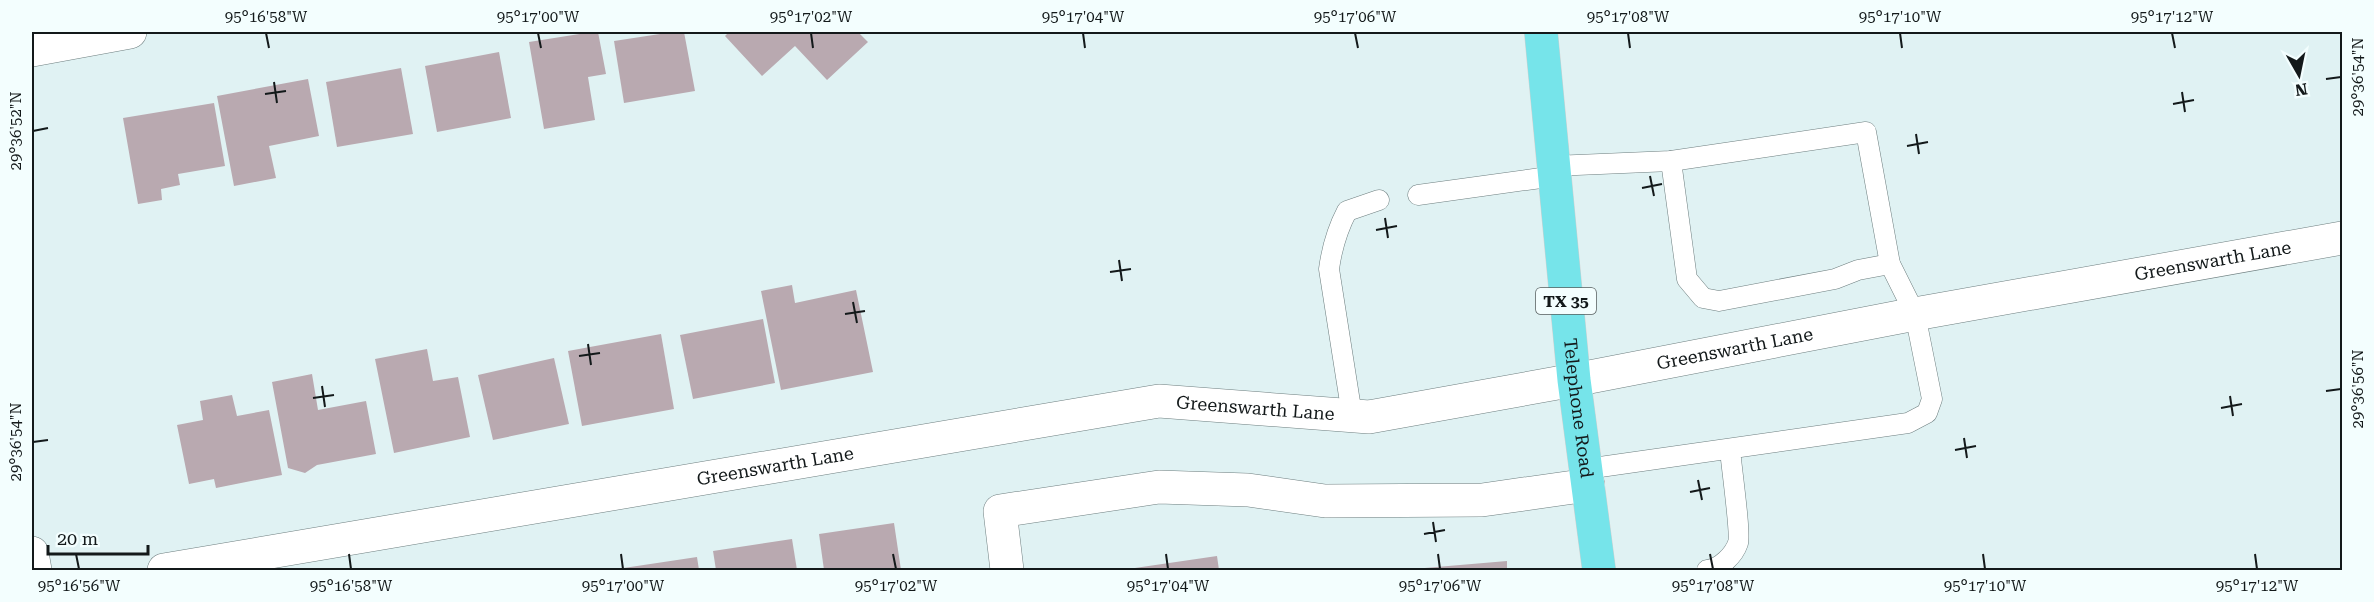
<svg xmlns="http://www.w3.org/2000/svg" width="2374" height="602" viewBox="0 0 2374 602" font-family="'Roboto Serif',serif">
<rect width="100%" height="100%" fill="#e0f2f3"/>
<g fill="#b9a9b0">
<polygon points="592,32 598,32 606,74 588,77 595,120 544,129 529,42"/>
<polygon points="673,32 684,32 695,91 624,103 614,41"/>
<polygon points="729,32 858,32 868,42 827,80 795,46 762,76 725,36"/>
<polygon points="499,52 511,118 437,132 425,66"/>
<polygon points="401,68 413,134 337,147 326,82"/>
<polygon points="308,79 319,136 269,146 276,178 234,186 217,96"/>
<polygon points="214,103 225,166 178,174 180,185 161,189 162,200 138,204 123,118"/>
<polygon points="792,285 795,303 856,290 873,372 781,390 761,291"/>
<polygon points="763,319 775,383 693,399 680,335"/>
<polygon points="661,334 674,409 582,426 568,351"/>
<polygon points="427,349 433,381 458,377 470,437 394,453 375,359"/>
<polygon points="554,358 569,424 493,440 478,375"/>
<polygon points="312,374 318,410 366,401 376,454 317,465 305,473 288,468 272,382"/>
<polygon points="232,395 237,416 269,410 282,475 216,488 214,479 189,484 177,425 203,420 200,401"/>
<polygon points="894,523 901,570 824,570 819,534"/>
<polygon points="792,539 797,570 716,570 713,551"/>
<polygon points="1217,556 1219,570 1128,570 1128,569"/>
<polygon points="697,557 699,570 618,570 617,569"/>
<polygon points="1507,561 1507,570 1413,570 1413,569"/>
</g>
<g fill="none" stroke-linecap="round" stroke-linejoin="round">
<g stroke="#6d7e7f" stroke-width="21">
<g id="lane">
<polyline points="1671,161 1687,279 1703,298 1719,301 1835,279 1858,270 1890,264"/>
<polyline points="1553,166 1671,161 1866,132 1890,264 1915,314 1932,399 1927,413 1908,423 1586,469"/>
<polyline points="1418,195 1555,176"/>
<path d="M1352 415 1329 269C1332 247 1337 230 1347 211L1379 200"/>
<path d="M1707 570C1720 569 1734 555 1738 543 1741 533 1731 464 1730 449"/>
</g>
</g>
<g stroke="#6d7e7f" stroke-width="34">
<g id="street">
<polyline points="32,50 130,32"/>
<polyline points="32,553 35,570"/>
<path id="s1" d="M164 570 1159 401 1369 417 1574 380 1915 314 2342 238"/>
<polyline points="1007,570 1000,511 1159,487 1248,490 1325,501 1482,500 1588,485"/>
</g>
</g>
<g stroke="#d0d1d1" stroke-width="34">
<g id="primary">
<path id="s2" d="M1541 32 1574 380 1599 570"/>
</g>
</g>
<use href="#lane" stroke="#fff" stroke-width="20"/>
<use href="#street" stroke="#fff" stroke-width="33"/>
<use href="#primary" stroke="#76e4ea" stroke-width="33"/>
</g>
<path fill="none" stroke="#13191a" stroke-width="2" d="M266 33 269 48M538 33 541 48M811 33 813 48M1083 33 1085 48M1355 33 1358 48M1628 33 1630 48M1900 33 1902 48M2172 33 2175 48M2326 79 2341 77M274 82 277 103M2182 92 2185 112M265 94 286 91M2173 104 2194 100M33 131 48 128M1916 134 1919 154M1907 146 1928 142M1650 176 1654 196M1642 188 1662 184M1385 218 1388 238M1376 230 1397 226M1119 260 1122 281M1110 272 1131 269M853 302 857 323M845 314 865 311M588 344 591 365M579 356 600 353M322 386 325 407M2326 391 2341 389M2230 396 2233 416M313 398 334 395M2221 408 2242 404M1964 438 1967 458M33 442 48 440M1955 450 1976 446M1698 480 1702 500M1690 492 1710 488M1433 522 1436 542M1424 534 1445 530M76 554 79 569M349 554 351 569M621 554 623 569M893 554 896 569M1166 554 1168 569M1438 554 1440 569M1710 554 1713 569M1983 554 1985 569M2255 554 2257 569"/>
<g text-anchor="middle" stroke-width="4.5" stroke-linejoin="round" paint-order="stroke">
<rect fill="#f3fefe" stroke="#565e5e" stroke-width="1.5" x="1536" y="288" width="60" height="26" rx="4.5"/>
<g font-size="16" font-weight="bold" fill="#13191a">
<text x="1566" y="307">TX 35</text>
</g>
<g font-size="18" fill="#13191a" stroke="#f3fefe">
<text dy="6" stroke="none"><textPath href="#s1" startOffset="2078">Greenswarth Lane</textPath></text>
<text dy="6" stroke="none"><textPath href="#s1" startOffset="1592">Greenswarth Lane</textPath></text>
<text dy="6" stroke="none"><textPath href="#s1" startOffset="1106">Greenswarth Lane</textPath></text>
<text dy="6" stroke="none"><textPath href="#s2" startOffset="378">Telephone Road</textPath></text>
<text dy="6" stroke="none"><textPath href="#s1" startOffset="620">Greenswarth Lane</textPath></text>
</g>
</g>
<rect width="2374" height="602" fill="none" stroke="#f3fefe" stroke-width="66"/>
<g transform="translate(2299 75) rotate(171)" stroke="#f3fefe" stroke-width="4.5" paint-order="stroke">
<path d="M0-4.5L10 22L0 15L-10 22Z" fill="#13191a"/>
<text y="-9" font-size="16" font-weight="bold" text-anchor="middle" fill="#13191a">N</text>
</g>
<path d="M48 545v9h100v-9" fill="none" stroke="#13191a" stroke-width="3"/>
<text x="57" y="545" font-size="18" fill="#13191a" stroke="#f3fefe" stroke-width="4.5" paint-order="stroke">20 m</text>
<rect x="33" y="33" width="2308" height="536" fill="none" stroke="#13191a" stroke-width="2"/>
<g font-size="15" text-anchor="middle" fill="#13191a">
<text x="266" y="22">95°16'58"W</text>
<text x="538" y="22">95°17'00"W</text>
<text x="811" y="22">95°17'02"W</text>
<text x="1083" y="22">95°17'04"W</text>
<text x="1355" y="22">95°17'06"W</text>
<text x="1628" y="22">95°17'08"W</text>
<text x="1900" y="22">95°17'10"W</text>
<text x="2172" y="22">95°17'12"W</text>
<text transform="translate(2358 77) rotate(-90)" y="5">29°36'54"N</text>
<text transform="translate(16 131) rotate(-90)" y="5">29°36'52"N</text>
<text transform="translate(2358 389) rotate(-90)" y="5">29°36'56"N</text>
<text transform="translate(16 442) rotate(-90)" y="5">29°36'54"N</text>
<text x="79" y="591">95°16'56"W</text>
<text x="351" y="591">95°16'58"W</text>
<text x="623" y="591">95°17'00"W</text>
<text x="896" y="591">95°17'02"W</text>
<text x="1168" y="591">95°17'04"W</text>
<text x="1440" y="591">95°17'06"W</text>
<text x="1713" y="591">95°17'08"W</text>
<text x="1985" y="591">95°17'10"W</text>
<text x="2257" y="591">95°17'12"W</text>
</g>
</svg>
